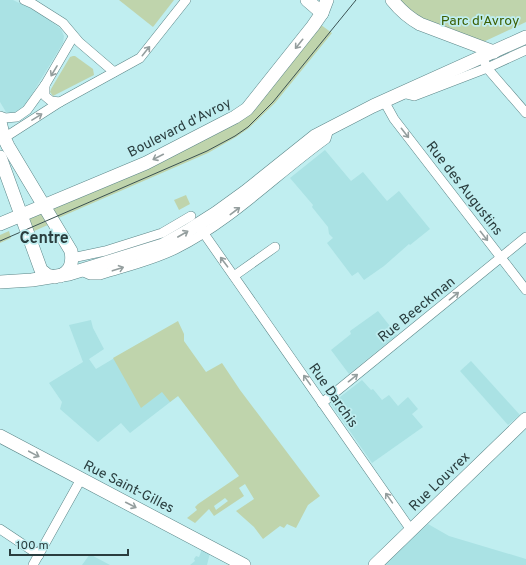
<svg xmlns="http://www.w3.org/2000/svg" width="526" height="565" viewBox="0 0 526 565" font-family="Overpass,sans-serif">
<rect width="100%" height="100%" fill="#c0eef0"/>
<g fill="#aae2e4">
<polygon points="0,0 13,0 40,13 61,29 64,36 63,43 23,109 14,114 6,112 0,102"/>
<polygon points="325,150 351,181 363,172 387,201 399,191 430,229 410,245 409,244 384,266 364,280 358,272 352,276 327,243 333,238 329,234 328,227 312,207 313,205 290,178"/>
<polygon points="378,311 397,335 349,374 331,350 351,334 350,331"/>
<polygon points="91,320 93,328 104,349 89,359 96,369 143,341 178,396 130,433 121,423 98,442 60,409 62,402 49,383 83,362 69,325"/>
<polygon points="471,361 520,415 508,425 460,371"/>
<polygon points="362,380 371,390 373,389 382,400 389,395 398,406 408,397 418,409 412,414 423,427 372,463 331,404"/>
<polygon points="428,524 449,536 526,559 526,565 384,565"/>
<polygon points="202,549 210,553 207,565 190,565 195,561 194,559 196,556 199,557"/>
<polygon points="90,554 95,557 110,565 82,565"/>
</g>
<g fill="#bfd4ac" fill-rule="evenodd">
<polygon points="119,0 174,0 153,27"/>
<polygon points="397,0 526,0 526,22 481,43 421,22"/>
<polygon points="317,22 332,33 275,103 249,128 236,137 208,153 56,219 52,213 53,202 224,125"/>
<polygon points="73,56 75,56 93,69 94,75 53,96 50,92 51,89 70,57"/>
<polygon points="186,195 190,204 179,210 174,200"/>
<path d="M39 213 42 214 50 224 32 232C29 220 27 219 39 213Z"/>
<polygon points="9,231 11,238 0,243 0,235"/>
<path d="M178 321 184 334V341L206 372 222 363 240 390 320 496 308 505 296 528 287 524 284 528 280 526 263 539 254 527 236 511 254 499 245 484 239 488 244 496 214 516 209 509 195 523 187 518 197 510 195 507 198 504 239 476 178 396 170 402 162 392 141 408 113 358ZM225 498 228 501 216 510 214 506Z"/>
</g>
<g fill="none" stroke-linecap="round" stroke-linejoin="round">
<g stroke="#5b8688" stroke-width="10">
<g id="street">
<polyline points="24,0 33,4 63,23 79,42 114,72"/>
<polyline points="485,63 487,68 526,113"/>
<polyline points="45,85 45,96 51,101 60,102"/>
<polyline points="402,93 414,96 487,68 526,50"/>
<polyline points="384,101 394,119 526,290"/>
<polyline points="0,116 5,118 17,117 27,110 45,85 73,37"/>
<polyline points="1,134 4,138 60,102 140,58 186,0"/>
<polyline points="198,225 411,530"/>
<polyline points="72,258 105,251 162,233 191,216"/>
<path d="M81 271 90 275H100C125 267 152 261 176 249 232 221 276 175 326 139L329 129"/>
<polyline points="234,276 275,247"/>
<polyline points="322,403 526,237"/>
<polyline points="0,529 39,555"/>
<polyline points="33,565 81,479"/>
</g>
</g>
<g stroke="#5b8688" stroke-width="14">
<g id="secondary">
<polyline points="307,0 322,13"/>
<path d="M392 0C400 10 409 18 420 24L494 52"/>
<path d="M0 122 4 138 8 146 71 251C73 262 71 271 60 276"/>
<polyline points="0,157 41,270 47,275 55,277"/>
<polyline points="0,224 146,163 235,117 247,109 313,26 322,13 327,0"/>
<polyline points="0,282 32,280 69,274 163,245 186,232 216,213 245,192 315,136 373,106 526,37"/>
<polyline points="0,436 244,565"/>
<polyline points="375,565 526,419"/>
</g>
</g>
<use href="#street" stroke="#fff" stroke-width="9"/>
<use href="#secondary" stroke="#fff" stroke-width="13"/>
<polyline stroke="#3b5253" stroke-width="1" points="0,241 207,151 235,136 248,127 273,102 356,0"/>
</g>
<defs><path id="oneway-shaft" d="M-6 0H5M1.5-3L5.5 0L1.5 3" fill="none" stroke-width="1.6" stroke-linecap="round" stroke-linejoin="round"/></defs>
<g stroke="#949e9e">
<use href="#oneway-shaft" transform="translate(299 44) rotate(129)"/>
<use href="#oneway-shaft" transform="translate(146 51) rotate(-51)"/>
<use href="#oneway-shaft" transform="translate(54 71) rotate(121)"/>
<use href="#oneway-shaft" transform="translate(37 117) rotate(-32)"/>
<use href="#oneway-shaft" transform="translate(405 133) rotate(52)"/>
<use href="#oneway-shaft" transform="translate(158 157) rotate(153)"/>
<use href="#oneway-shaft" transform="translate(235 211) rotate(-37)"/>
<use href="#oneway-shaft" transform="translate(183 234) rotate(-30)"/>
<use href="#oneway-shaft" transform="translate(484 236) rotate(52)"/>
<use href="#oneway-shaft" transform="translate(224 262) rotate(-127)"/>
<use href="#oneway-shaft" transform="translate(118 269) rotate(-18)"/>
<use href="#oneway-shaft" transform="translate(454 296) rotate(-39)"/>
<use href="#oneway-shaft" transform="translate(353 378) rotate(-39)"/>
<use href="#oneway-shaft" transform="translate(307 380) rotate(-125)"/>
<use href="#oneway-shaft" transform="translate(34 454) rotate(28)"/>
<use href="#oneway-shaft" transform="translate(389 498) rotate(-125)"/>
<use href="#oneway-shaft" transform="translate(131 505) rotate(27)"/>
</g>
<g text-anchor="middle" stroke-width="3.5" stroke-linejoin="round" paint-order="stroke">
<g font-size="14" fill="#3b5e02" stroke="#c0eef0">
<text x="480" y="25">Parc d'Avroy</text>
</g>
<g font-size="14" fill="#2a3d3e" stroke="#c0eef0">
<text transform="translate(179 127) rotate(-27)" y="5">Boulevard d'Avroy</text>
<text transform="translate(465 188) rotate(52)" y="5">Rue des Augustins</text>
<text transform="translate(416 309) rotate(-39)" y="5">Rue Beeckman</text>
<text transform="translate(334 395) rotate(55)" y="5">Rue Darchis</text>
<text transform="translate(439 481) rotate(-44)" y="5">Rue Louvrex</text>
<text transform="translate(129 486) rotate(27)" y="5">Rue Saint-Gilles</text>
</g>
<g font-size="16" font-weight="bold" fill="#2a3d3e" stroke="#c0eef0">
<text x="44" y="243">Centre</text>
</g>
</g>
<path d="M10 549v6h118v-6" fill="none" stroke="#2a3d3e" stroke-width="2"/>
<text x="16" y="549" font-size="12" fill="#2a3d3e" stroke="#c0eef0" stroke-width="3" paint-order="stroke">100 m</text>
</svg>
